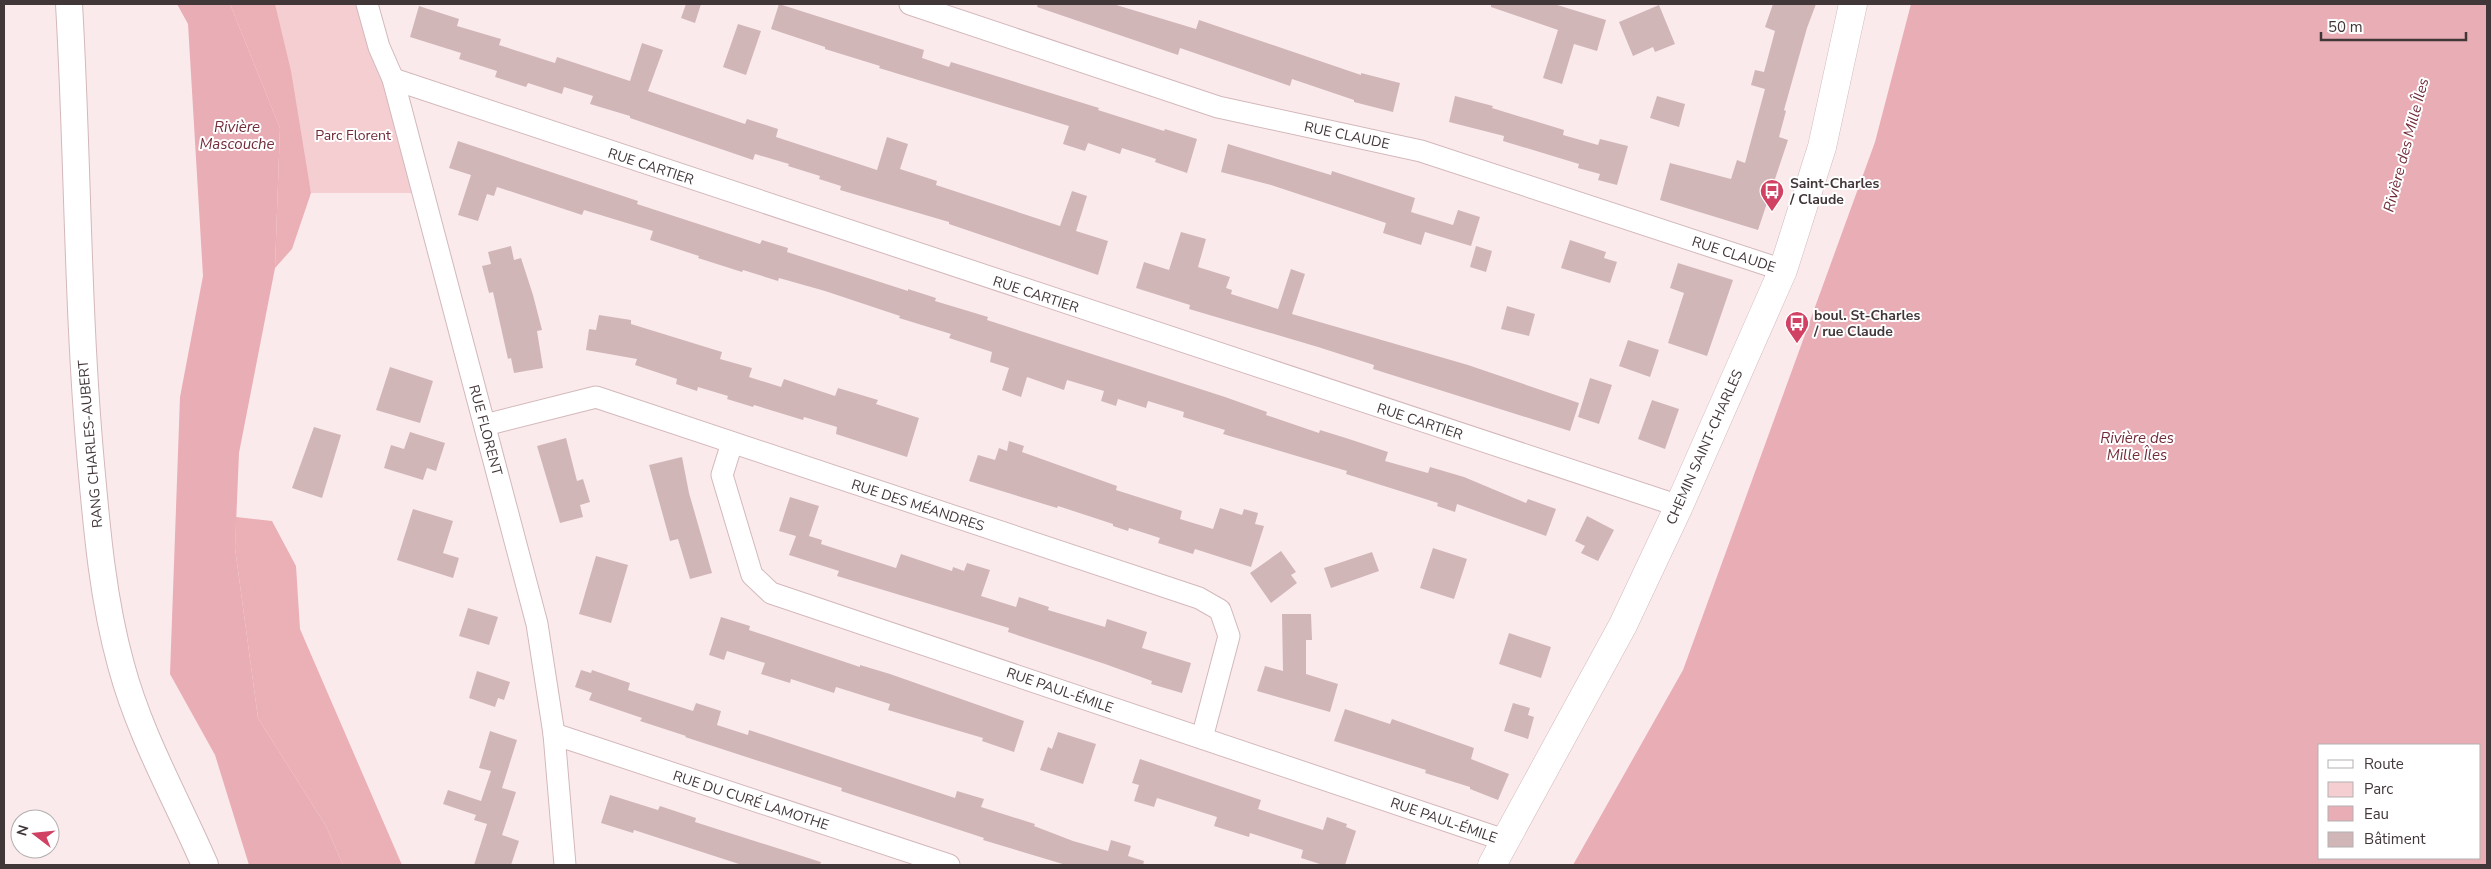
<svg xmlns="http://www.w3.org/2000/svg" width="2491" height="869" viewBox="0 0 2491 869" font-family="'Nunito Sans',sans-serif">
<rect width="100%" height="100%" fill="#fbeaec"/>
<polygon fill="#f5ced2" points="272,4 373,4 424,193 311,193"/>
<g fill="#ebafb6">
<polygon points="230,4 275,4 291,71 311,193 292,249 275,268 280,128"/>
<polygon points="236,517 272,521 296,566 300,629 402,865 343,865 326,826 258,718 235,548"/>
</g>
<g fill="#e9aeb5" fill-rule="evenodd">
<polygon points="177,4 230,4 280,128 275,268 239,453 235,548 258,718 326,826 343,865 249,865 215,755 170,674 180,397 203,276 188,24"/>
<path d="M1911 4H2487V865H1573L1683 670 1875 142ZM2320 745H2480V858H2320Z"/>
</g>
<g fill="#d1b6b8">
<polygon points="686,4 701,4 695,23 681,18"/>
<polygon points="779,4 924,50 922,58 949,67 951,62 1099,108 1098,110 1164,131 1165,129 1197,139 1187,173 1155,162 1156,159 1122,148 1120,154 1088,143 1085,151 1063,144 1069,126 879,68 880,66 825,49 825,47 771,29"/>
<polygon points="1038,4 1113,4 1196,29 1199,20 1361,75 1361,73 1400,83 1393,112 1354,102 1354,100 1292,79 1290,86 1180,48 1178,55 1037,7"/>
<polygon points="1491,4 1554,4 1606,20 1597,51 1574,44 1562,84 1543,78 1558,30 1491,7"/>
<polygon points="1773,4 1816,4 1807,28 1784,110 1786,111 1779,137 1788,140 1758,230 1660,200 1670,163 1731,179 1737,160 1745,163 1765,89 1751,85 1755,70 1764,72 1775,31 1765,27"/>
<polygon points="1659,5 1675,44 1655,52 1653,47 1633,56 1619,22"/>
<polygon points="419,6 459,19 457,26 501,39 499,45 555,63 557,57 630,81 642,43 663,50 648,91 745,124 747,119 778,129 776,137 877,170 887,137 908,144 900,169 937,181 936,185 1060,226 1072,191 1087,196 1076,231 1108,241 1098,275 949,224 949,222 840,190 841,186 819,179 820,176 788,166 789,164 755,154 753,160 630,118 630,116 590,104 593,96 564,87 562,94 528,83 526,87 495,77 497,71 459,59 461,53 410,37"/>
<polygon points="738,24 761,31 746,75 723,67"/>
<polygon points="1455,96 1493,106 1492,108 1564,130 1563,135 1598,145 1600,139 1628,146 1617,185 1598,180 1600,174 1578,168 1579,164 1503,141 1504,136 1449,122"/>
<polygon points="1657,96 1685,104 1679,127 1650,118"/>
<polygon points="458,141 638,201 637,204 760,244 762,240 788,248 787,252 908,291 908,289 936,298 935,301 988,317 987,320 1225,397 1267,412 1266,415 1319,433 1320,430 1349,439 1388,452 1385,461 1428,473 1430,467 1464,477 1526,503 1528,499 1556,509 1546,536 1457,504 1455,512 1437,506 1438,503 1346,474 1347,471 1223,434 1225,430 1183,417 1184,412 1148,401 1146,408 1118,399 1116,406 1101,401 1104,391 1067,380 1064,390 1027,377 1021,397 1002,390 1009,368 990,362 992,352 949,338 951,334 899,318 900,316 825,291 779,278 778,281 743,270 742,272 698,258 699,256 650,240 653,231 584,210 582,215 497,187 494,196 487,194 478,221 458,215 471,175 449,168"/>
<polygon points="1228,144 1331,175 1332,171 1415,198 1411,212 1453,225 1458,210 1480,217 1471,246 1425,232 1421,245 1383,233 1386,223 1271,185 1221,172"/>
<polygon points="1181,232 1206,239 1198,267 1230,277 1226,288 1232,290 1231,294 1278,309 1291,269 1305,274 1292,314 1468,365 1579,403 1570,431 1373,369 1374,365 1318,347 1189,309 1190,305 1136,288 1144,262 1169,270"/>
<polygon points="1570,240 1606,252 1604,258 1617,262 1610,283 1561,268"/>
<polygon points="511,246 514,260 521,258 533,295 542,330 537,331 543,368 514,373 511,358 508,359 493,292 489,293 482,266 491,264 488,252"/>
<polygon points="1476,246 1492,251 1486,272 1470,267"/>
<polygon points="1678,263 1733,280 1707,356 1668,343 1684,293 1670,288"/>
<polygon points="1507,306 1535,314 1529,336 1501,329"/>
<polygon points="599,315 631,320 631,324 722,352 720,359 752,368 749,377 781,387 784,379 835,396 838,388 878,400 876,404 919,418 907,457 836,434 837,427 804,417 803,420 754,405 753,407 727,399 728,396 698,387 697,391 676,384 677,379 635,365 637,359 586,350 589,329 596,330"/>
<polygon points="1628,340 1659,350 1650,377 1619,366"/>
<polygon points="390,367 433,381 420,423 376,410"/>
<polygon points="1590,378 1612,385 1599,424 1578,417"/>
<polygon points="1652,400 1679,409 1665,449 1638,439"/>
<polygon points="314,427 341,435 322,498 292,488"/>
<polygon points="410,432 445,443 436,471 427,468 423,480 384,468 391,445 404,449"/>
<polygon points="566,438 577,481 583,479 590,502 580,505 583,517 560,523 537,446"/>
<polygon points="1009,441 1024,446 1022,452 1117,486 1116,490 1182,511 1180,519 1213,529 1220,508 1242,515 1244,509 1258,513 1255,524 1264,526 1251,567 1195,549 1193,554 1158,543 1160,538 1129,528 1128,531 1113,526 1113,524 1058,506 1057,508 969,481 978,455 995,460 999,448 1007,451"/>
<polygon points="682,457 689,493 712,573 690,579 678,539 670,541 649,465"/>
<polygon points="790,497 819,506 809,536 822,540 821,544 896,568 901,554 952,571 953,567 964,571 967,563 990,570 981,596 1016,607 1019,597 1049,607 1048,610 1105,627 1107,619 1147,632 1142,648 1191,663 1182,693 1151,684 1152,681 1105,664 1008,632 1009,628 837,576 839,571 789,555 796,536 779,531"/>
<polygon points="413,509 453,521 443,553 459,558 453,578 397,560"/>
<polygon points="1587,516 1614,530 1598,561 1581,553 1585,546 1575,541"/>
<polygon points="1433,548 1467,559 1454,599 1420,588"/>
<polygon points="1281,551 1296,572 1291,575 1297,583 1271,603 1250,573"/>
<polygon points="1372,552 1379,571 1331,588 1324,568"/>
<polygon points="596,556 628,565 611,623 579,614"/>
<polygon points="468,608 498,617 489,645 459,636"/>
<polygon points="1282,614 1311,614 1312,640 1306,640 1306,674 1338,684 1330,712 1257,691 1265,666 1283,671"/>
<polygon points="721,617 750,626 749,630 860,667 860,665 890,674 1024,721 1014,752 982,741 983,738 888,710 890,704 836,687 834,693 791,679 790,683 761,674 765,663 727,651 724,660 709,655"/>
<polygon points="1509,633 1551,647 1541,678 1499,664"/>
<polygon points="581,670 591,673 592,670 630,683 628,690 693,711 696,703 721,711 717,725 748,735 749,730 955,798 957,791 984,799 981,807 1035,824 1034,826 1073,841 1108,851 1111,840 1131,846 1128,856 1144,861 1143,865 1066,865 983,840 984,838 841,791 842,788 685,737 686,736 640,721 642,718 589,700 592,693 575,687"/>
<polygon points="477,671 510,682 504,700 498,698 495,707 469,698"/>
<polygon points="1513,703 1530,708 1528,715 1534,717 1528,739 1504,731"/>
<polygon points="1345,709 1390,724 1392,719 1474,748 1471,759 1509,774 1498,800 1470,789 1470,787 1425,773 1426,770 1334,741"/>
<polygon points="490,731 517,740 502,788 516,792 502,835 519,841 511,865 474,865 487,824 474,820 476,815 443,804 448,790 481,801 491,771 479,768"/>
<polygon points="1058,732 1096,744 1083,784 1040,770 1048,747 1052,749"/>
<polygon points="1140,759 1261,800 1258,809 1323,830 1327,817 1347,824 1346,827 1356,831 1345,865 1323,865 1301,858 1303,850 1250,833 1249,837 1214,826 1217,817 1157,798 1154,807 1134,801 1139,785 1132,783"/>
<polygon points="610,795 658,810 660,806 696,818 695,822 821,862 820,865 742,865 634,830 633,833 601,823"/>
</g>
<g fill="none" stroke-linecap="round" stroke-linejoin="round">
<g stroke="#d3b8bb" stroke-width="23">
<g id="minor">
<polyline points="367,4 379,47 393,79 537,624 554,734 565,865"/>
<polyline points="910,4 1218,107 1421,151 1783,270"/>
<polyline points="393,79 1679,506"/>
<polyline points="485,425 596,397 1199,598 1220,610 1229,636 1202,738"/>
<polyline points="732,443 722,475 752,575 771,593 1504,840"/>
<polyline points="554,734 949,865"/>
</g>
</g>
<g stroke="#d3b8bb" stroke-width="28">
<path id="tertiary" d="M69 4C78 157 77 311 91 464 97 531 103 600 121 665 140 736 176 798 205 865"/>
</g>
<g stroke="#d3b8bb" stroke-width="29">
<polyline id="secondary" points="1492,865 1623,625 1679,506 1783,270 1822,147 1853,4"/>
</g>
<use href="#minor" stroke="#fff" stroke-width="21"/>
<use href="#tertiary" stroke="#fff" stroke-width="26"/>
<use href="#secondary" stroke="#fff" stroke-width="28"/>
</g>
<defs>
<g id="bus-pin" transform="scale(1.25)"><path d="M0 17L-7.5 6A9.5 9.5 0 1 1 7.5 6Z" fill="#d14163" stroke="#fff"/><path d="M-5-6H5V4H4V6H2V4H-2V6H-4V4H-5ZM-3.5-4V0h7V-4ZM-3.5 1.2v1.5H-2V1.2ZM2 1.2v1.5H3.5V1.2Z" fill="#fff"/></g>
</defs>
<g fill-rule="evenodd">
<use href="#bus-pin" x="1772" y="191"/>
<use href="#bus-pin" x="1797" y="323"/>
</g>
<g text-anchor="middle" stroke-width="4" stroke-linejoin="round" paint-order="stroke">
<g font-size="14" fill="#6f2937" stroke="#fff">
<text x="353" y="140">Parc Florent</text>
</g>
<g font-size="14" fill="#423738" stroke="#fff">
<text transform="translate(1347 135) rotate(12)" y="5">RUE CLAUDE</text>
<text transform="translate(651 166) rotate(18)" y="5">RUE CARTIER</text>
<text transform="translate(1734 254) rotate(18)" y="5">RUE CLAUDE</text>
<text transform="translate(1036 294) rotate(18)" y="5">RUE CARTIER</text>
<text transform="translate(1420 421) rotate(18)" y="5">RUE CARTIER</text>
<text transform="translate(486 430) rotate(75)" y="5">RUE FLORENT</text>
<text transform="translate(90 444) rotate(-95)" y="5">RANG CHARLES-AUBERT</text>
<text transform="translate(1704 447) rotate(-66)" y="5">CHEMIN SAINT-CHARLES</text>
<text transform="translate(918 505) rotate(18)" y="5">RUE DES MÉANDRES</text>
<text transform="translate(1060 690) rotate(19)" y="5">RUE PAUL-ÉMILE</text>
<text transform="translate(751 800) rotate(18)" y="5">RUE DU CURÉ LAMOTHE</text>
<text transform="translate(1444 820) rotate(19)" y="5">RUE PAUL-ÉMILE</text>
</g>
<g font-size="14" font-weight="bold" fill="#423738" stroke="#fff" text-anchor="start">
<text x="1790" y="188">Saint-Charles<tspan x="1790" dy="16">/ Claude</tspan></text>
<text x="1814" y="320">boul. St-Charles<tspan x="1814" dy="16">/ rue Claude</tspan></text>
</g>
<g font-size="15" font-style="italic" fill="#722b39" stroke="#fff">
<text x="237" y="132">Rivière<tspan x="237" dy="17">Mascouche</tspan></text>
<text transform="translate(2406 145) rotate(-75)" y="5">Rivière des Mille Îles</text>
<text x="2137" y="443">Rivière des<tspan x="2137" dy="17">Mille Îles</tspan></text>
</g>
</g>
<rect width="2491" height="869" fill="none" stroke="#423738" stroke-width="10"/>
<rect x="2318" y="744" width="162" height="115" fill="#ffffff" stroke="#b3afaf"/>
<rect x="2328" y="760" width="25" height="8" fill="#ffffff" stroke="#b3afaf"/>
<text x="2364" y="769" font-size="15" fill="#423738">Route</text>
<rect x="2328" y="782" width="25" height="15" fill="#f5ced2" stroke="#b3afaf"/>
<text x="2364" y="794" font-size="15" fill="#423738">Parc</text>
<rect x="2328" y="806" width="25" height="15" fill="#e9aeb5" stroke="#b3afaf"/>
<text x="2364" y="819" font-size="15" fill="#423738">Eau</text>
<rect x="2328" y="832" width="25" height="15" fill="#d1b6b8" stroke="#b3afaf"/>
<text x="2364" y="844" font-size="15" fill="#423738">Bâtiment</text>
<g transform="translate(35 834) rotate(286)"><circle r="24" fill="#ffffff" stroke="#b3afaf"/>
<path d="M0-4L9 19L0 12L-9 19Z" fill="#d14163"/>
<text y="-8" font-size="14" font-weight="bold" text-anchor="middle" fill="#423738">N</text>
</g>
<path d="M2321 32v8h145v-8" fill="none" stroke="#423738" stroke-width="2.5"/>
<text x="2328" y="32" font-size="15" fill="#423738" stroke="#ffffff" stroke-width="4" paint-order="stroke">50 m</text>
</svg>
